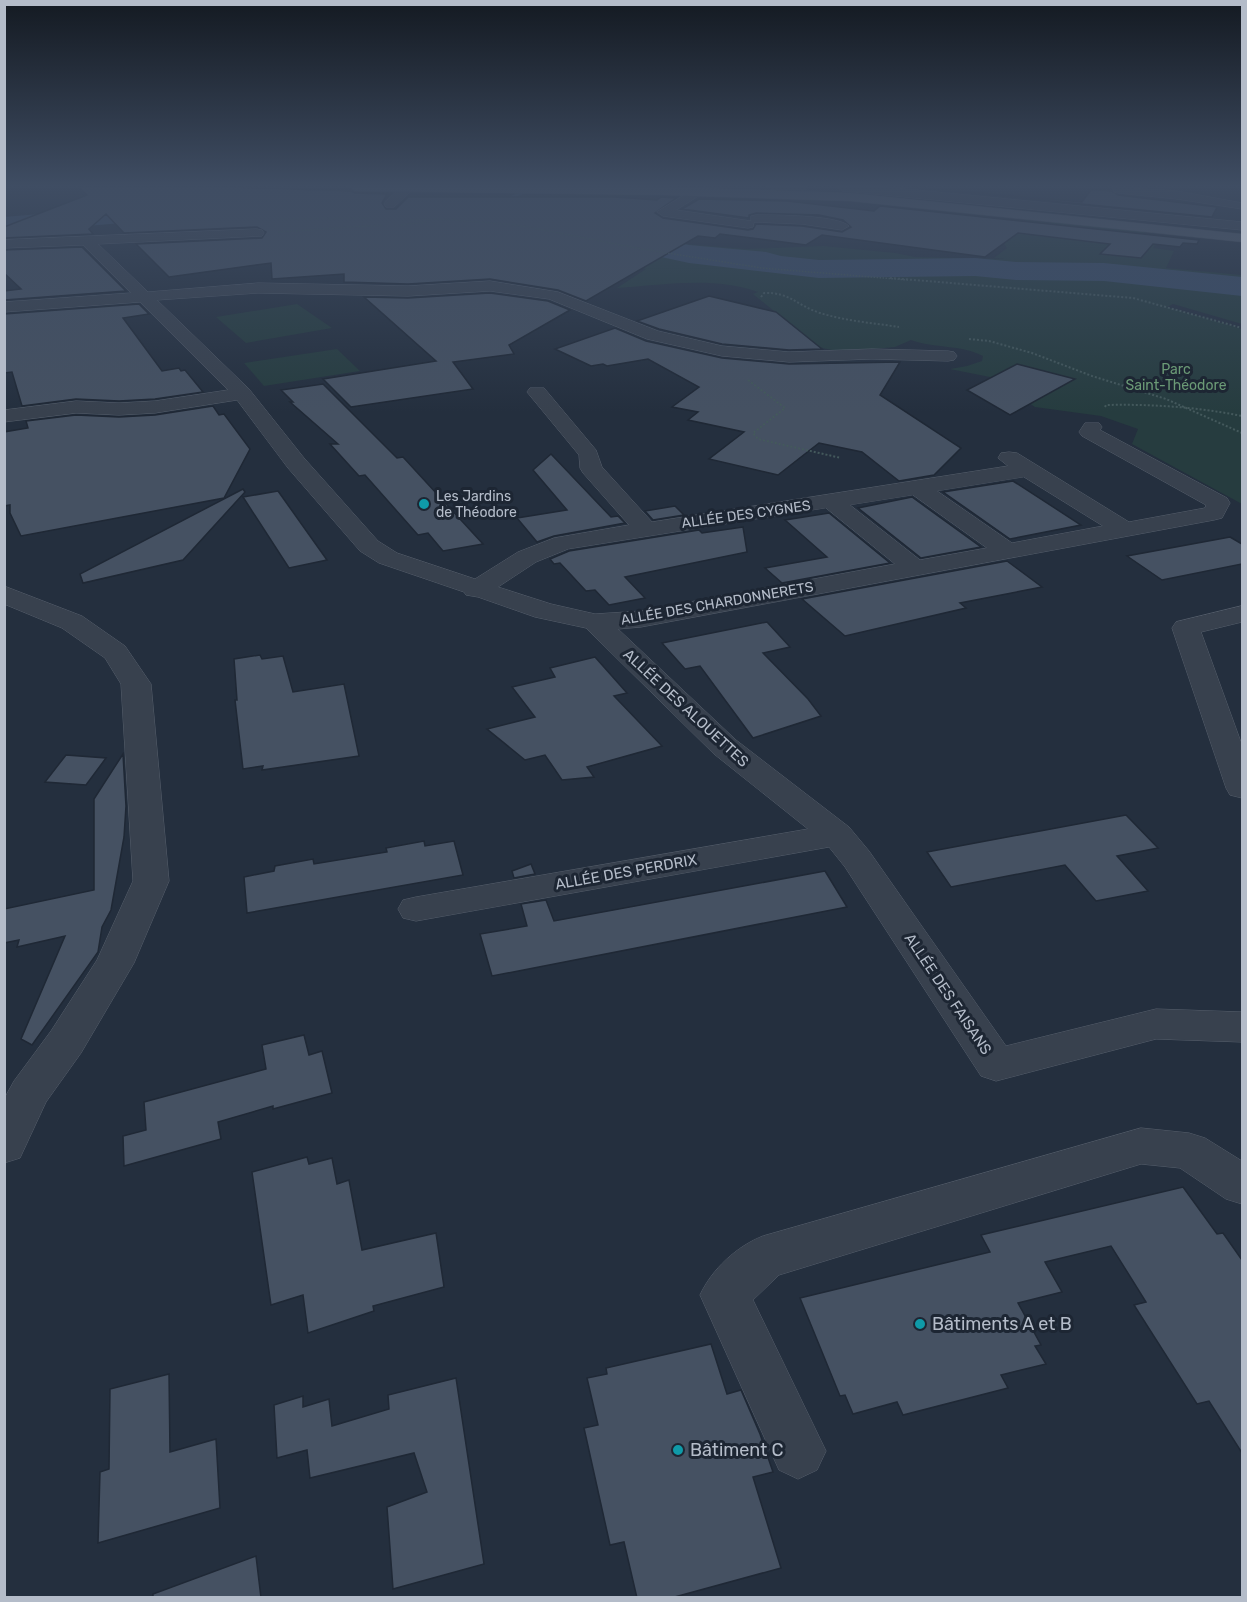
<svg xmlns="http://www.w3.org/2000/svg" width="1247" height="1602" viewBox="0 0 1247 1602" font-family="Rubik,sans-serif">
<rect width="100%" height="100%" fill="#242f3e"/>
<g fill="#263c3f">
<path d="M1026 220 1050 223 1052 220 1145 230 1144 234 1161 236 1153 248 1174 251 1166 268 1242 275V324L1173 304 1167 307 1242 329V504L1132 444 1138 429 1101 416 1035 407 990 377 950 369 967 366 982 361 983 356C960 344 935 349 911 340L895 347 841 352 818 347 753 294 758 292C713 276 664 285 617 288L646 269 623 264 671 243 747 249 823 246 895 253 915 257 1005 259 994 258 1007 248 1003 242Z"/>
<polygon points="297,304 332,328 246,343 216,317"/>
<polygon points="337,349 360,371 264,386 244,363"/>
</g>
<g fill="none" stroke-linecap="round" stroke-linejoin="round">
<polygon fill="#394c67" fill-rule="evenodd" points="521,192 525,193 498,204 494,203"/>
<g fill="#394c67" fill-rule="evenodd">
<polygon points="157,204 210,208 214,214 210,220 201,222 157,220 4,233 4,217"/>
<polygon points="583,224 689,245 766,252 781,256 819,260 975,258 1016,262 1104,263 1242,277 1242,296 1104,281 1016,280 975,276 819,278 689,263 573,238 569,232 573,226"/>
</g>
</g>
<g fill="#455162" stroke="#1f2835" stroke-width="1.5">
<polygon points="79,187 230,187 351,191 355,193 387,194 382,203 386,209 396,209 408,197 615,197 657,200 661,197 676,198 655,213 663,218 748,230 753,229 756,224 802,226 842,232 851,227 843,220 819,215 756,213 749,215 749,218 682,209 699,199 787,201 874,211 880,206 1199,240 1197,244 1183,243 1180,247 1153,244 1141,258 1100,254 1110,244 1018,233 985,257 822,235 806,245 720,234 715,238 698,236 586,301 558,290 490,279 408,284 344,282 344,274 272,279 271,263 169,277 136,244 262,238 266,232 257,227 124,233 106,214 89,229 93,234 4,238 4,227 87,195"/>
<polygon points="912,187 1082,202 1091,190 1096,190 1112,191 1118,195 1217,207 1212,217"/>
<polygon points="82,247 126,291 4,300 4,291 21,289 4,273 4,250"/>
<polygon points="490,293 548,301 570,310 509,345 514,354 453,362 473,389 351,407 323,379 436,361 364,297 408,298"/>
<polygon points="709,296 776,312 822,349 789,350 722,344 659,329 637,321"/>
<polygon points="139,304 149,314 123,318 162,371 179,368 181,371 185,370 203,392 155,399 119,401 76,399 22,406 12,372 4,373 4,314"/>
<polygon points="615,328 646,341 722,358 789,364 900,362 880,395 961,448 934,475 899,481 862,452 819,443 778,475 709,459 744,432 688,420 698,412 672,407 699,387 648,359 607,366 603,364 591,366 555,349"/>
<polygon points="1017,364 1075,379 1010,415 967,390"/>
<polygon points="323,384 397,458 403,457 483,544 443,551 428,533 418,535 365,475 359,476 330,444 338,444 290,402 293,402 281,390"/>
<polygon points="213,406 219,415 224,414 250,449 224,498 21,536 10,513 10,505 4,506 4,432 28,428 26,421 76,415 119,417 155,415"/>
<polygon points="551,454 611,517 618,516 625,523 554,536 537,542 517,518 567,510 533,470"/>
<polygon points="1013,481 1081,525 1010,539 943,492"/>
<polygon points="243,489 245,492 183,560 83,583 80,574"/>
<polygon points="278,491 327,560 289,568 243,497"/>
<polygon points="912,497 981,547 921,558 858,508"/>
<polygon points="675,506 684,515 653,520 645,511"/>
<polygon points="829,513 890,563 782,583 765,568 827,557 785,520"/>
<polygon points="743,527 747,552 625,577 645,598 609,605 595,590 586,591 560,563 554,564 550,559 569,551 699,530 702,533"/>
<polygon points="1230,537 1242,544 1242,564 1162,580 1127,556"/>
<polygon points="1007,561 1042,587 960,603 966,608 845,636 802,599"/>
<polygon points="767,622 790,647 763,653 808,699 821,716 753,738 700,666 685,669 662,643"/>
<polygon points="260,655 262,659 283,656 293,692 344,684 359,756 262,770 263,766 243,769 235,700 237,700 234,659"/>
<polygon points="595,657 627,693 614,696 662,746 587,767 594,777 562,780 545,755 525,760 487,729 535,717 512,687 555,677 550,668"/>
<polygon points="123,754 126,806 124,837 111,910 102,927 98,952 32,1045 21,1039 65,936 17,947 19,940 4,943 4,909 94,890 94,799"/>
<polygon points="66,755 106,758 86,785 45,782"/>
<polygon points="1126,815 1158,848 1117,856 1148,891 1096,901 1065,865 951,887 927,852"/>
<polygon points="424,841 425,846 454,841 463,875 247,913 244,877 274,871 275,866 313,859 314,864 387,852 386,848"/>
<polygon points="531,864 535,874 514,878 512,871"/>
<polygon points="825,871 847,907 492,976 480,934 527,926 521,904 546,900 554,921"/>
<polygon points="304,1035 309,1055 322,1051 332,1093 273,1109 273,1106 218,1122 221,1139 124,1166 123,1136 146,1130 144,1102 266,1069 262,1045"/>
<polygon points="307,1157 309,1164 332,1158 337,1184 349,1180 362,1250 436,1233 444,1287 373,1306 374,1311 308,1333 303,1295 271,1305 252,1172"/>
<polygon points="1183,1187 1217,1234 1223,1233 1242,1260 1242,1453 1209,1401 1197,1404 1134,1305 1146,1302 1111,1246 1045,1262 1062,1292 1018,1303 1041,1345 1035,1346 1046,1364 1001,1375 1008,1388 903,1415 897,1402 853,1414 845,1395 840,1396 800,1298 990,1252 981,1235"/>
<polygon points="711,1344 727,1394 741,1390 760,1434 773,1472 753,1477 781,1568 671,1598 637,1598 624,1542 610,1545 584,1428 598,1425 587,1378 607,1374 606,1368"/>
<polygon points="169,1374 170,1452 216,1439 220,1508 98,1543 100,1472 109,1469 110,1389"/>
<polygon points="456,1378 484,1564 393,1589 387,1507 427,1492 414,1453 310,1478 307,1450 277,1458 274,1405 303,1396 303,1407 329,1399 332,1426 389,1409 388,1395"/>
<polygon points="256,1556 261,1598 153,1598 153,1594"/>
</g>
<g fill="none" stroke-linecap="round" stroke-linejoin="round">
<g stroke="#565f6c" stroke-width="1">
<g id="minor">
<polygon points="402,187 410,187 412,190 394,207 386,207 384,204 386,201"/>
<path d="M767 187H808V188C800 194 776 193 767 187Z"/>
<polygon points="837,187 885,187 1242,222 1242,230 843,191"/>
<polygon points="1113,187 1177,191 1242,203 1242,209 1177,199 1118,193 1114,192"/>
<path d="M696 188 702 192 700 195 676 210 751 221V216L756 215C774 215 837 215 849 226L842 230 802 224 754 222 753 227 748 228 663 216 657 212Z"/>
<path d="M257 229 262 230 264 233 262 236 98 244 148 292 258 283 408 286 490 281 558 292 658 331 722 346 789 352 872 349 948 351 954 352 957 356 954 360 948 361 872 359 789 362 722 356 647 339 549 299 490 291 408 296 258 293 157 300 249 389 304 458 378 541 397 553 475 579 518 552 554 538 629 525 583 473 580 468 579 455 527 392 530 388H544L596 450 602 467 652 522 1008 466 998 458 1001 453 1009 452 1017 453 1129 522 1205 508 1206 505 1082 436 1079 432 1085 423H1099L1102 427 1100 430 1227 498 1230 503 1222 518 1214 520 641 627 618 629 736 740 849 827 869 851 1006 1046 1156 1009 1242 1012V1042L1156 1039 996 1081 981 1076 845 867 829 847 416 921 403 918 398 909 403 900 416 897 808 829 714 754 586 628 535 617 478 597 466 595 464 592 379 563 360 551 288 468 237 400 155 413 119 415 76 413 4 422V410L76 401 119 403 155 401 228 390 140 302 4 312V302L131 293 83 245 4 248V240ZM1024 477 1103 526 1012 543 937 491ZM913 495 987 548 920 560 850 505ZM826 508 895 564 641 611 595 614 551 604 498 587 536 562 568 549Z"/>
<polygon points="4,586 82,616 125,646 151,684 169,881 134,963 81,1053 46,1102 20,1158 4,1163 4,1099 14,1081 51,1031 97,960 133,881 121,684 105,658 62,628 4,604"/>
<polygon points="1242,606 1242,622 1201,632 1242,745 1242,798 1230,795 1226,788 1172,628 1176,622"/>
<path d="M1141 1128 1189 1133 1205 1138 1242 1161V1204L1226 1199 1180 1168 1141 1164 779 1275 753 1300 826 1451 817 1470 798 1479 779 1470 700 1295C712 1269 737 1246 763 1236Z"/>
</g>
</g>
<g stroke="#414a57" stroke-width="1">
<polygon id="major" points="349,187 668,187 850,193 1242,234 1242,242 850,201 665,195 355,191"/>
</g>
<g stroke="#44595c" stroke-width="1.5" stroke-dasharray="1.5 1.5" stroke-linecap="butt">
<polyline points="278,219 369,218"/>
<polyline points="410,220 439,219 517,225 642,249 762,268 908,280"/>
<polyline points="401,225 426,222"/>
<polyline points="278,232 382,225"/>
</g>
<g stroke="#44595c" stroke-width="2" stroke-dasharray="2 2" stroke-linecap="butt">
<polyline points="890,278 1133,298 1242,328"/>
<path d="M761 297 764 293C790 292 798 306 820 313 846 321 873 323 899 327"/>
<polyline points="969,339 989,341 1032,353 1092,376 1166,399 1242,433"/>
<polyline points="748,380 785,408 753,433 758,439 841,458"/>
<path d="M1105 407 1106 405C1152 404 1197 407 1242 416"/>
</g>
<use href="#minor" fill="#38414e" fill-rule="evenodd"/>
<use href="#major" fill="#56606e" fill-rule="evenodd"/>
</g>
<linearGradient id="sky" x2="0" y2="1"><stop stop-color="#141a22"/><stop offset="0.45" stop-color="#3f4d63"/><stop offset="1" stop-color="#3f4d63" stop-opacity="0"/></linearGradient>
<rect width="1247" height="412" fill="url(#sky)"/>
<g fill="#0f9aa8" stroke="#1d2633" stroke-width="2">
<circle cx="424" cy="504" r="6"/>
<circle cx="920" cy="1324" r="6"/>
<circle cx="678" cy="1450" r="6"/>
</g>
<g text-anchor="middle" stroke-width="6" stroke-linejoin="round" paint-order="stroke">
<g font-size="14" fill="#6b9a76" stroke="#1d2633">
<text x="1176" y="374">Parc<tspan x="1176" dy="16">Saint-Théodore</tspan></text>
</g>
<g font-size="14" fill="#b4bcc9" stroke="#1d2633" text-anchor="start">
<text x="436" y="501">Les Jardins<tspan x="436" dy="16">de Théodore</tspan></text>
</g>
<g font-size="14" fill="#b4bcc9" stroke="#1d2633">
<text transform="translate(746 514) rotate(-8)" y="5">ALLÉE DES CYGNES</text>
<text transform="translate(717 603) rotate(-10)" y="5">ALLÉE DES CHARDONNERETS</text>
</g>
<g font-size="15" fill="#b4bcc9" stroke="#1d2633">
<text transform="translate(686 708) rotate(43)" y="5">ALLÉE DES ALOUETTES</text>
<text transform="translate(626 872) rotate(-10)" y="5">ALLÉE DES PERDRIX</text>
<text transform="translate(948 994) rotate(56)" y="5">ALLÉE DES FAISANS</text>
</g>
<g font-size="18" fill="#b4bcc9" stroke="#1d2633" text-anchor="start">
<text x="932" y="1330">Bâtiments A et B</text>
<text x="690" y="1456">Bâtiment C</text>
</g>
</g>
<rect width="1247" height="1602" fill="none" stroke="#b4bcc9" stroke-width="12"/>
</svg>
